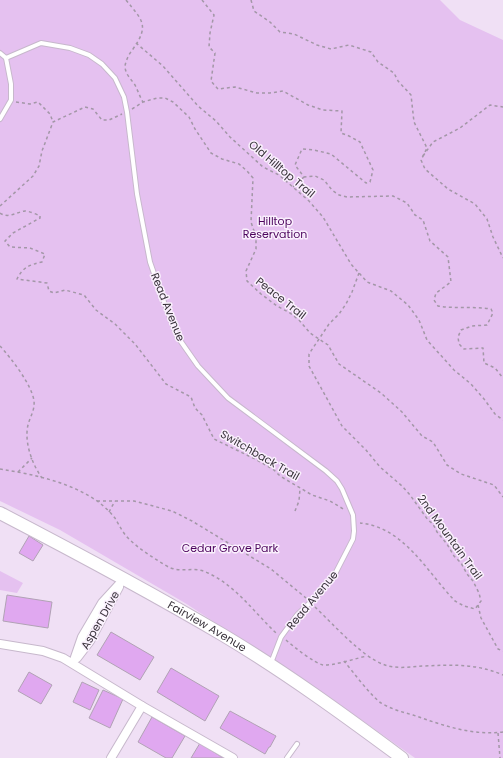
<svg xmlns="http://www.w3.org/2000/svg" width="503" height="758" viewBox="0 0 503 758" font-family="Poppins,sans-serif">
<rect width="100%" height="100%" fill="#f0e0f5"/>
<g fill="#e5c1f0">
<polygon points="0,0 440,0 460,20 503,40 503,758 415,758 325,694 185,603 60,530 0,501"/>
<polygon points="0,571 23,583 17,593 0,590"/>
</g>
<g fill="#e0a8f0" stroke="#b1a2b5">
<polygon points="29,536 43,545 33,561 19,553"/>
<polygon points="7,595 52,602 48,628 3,621"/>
<polygon points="111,632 154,657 140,680 97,655"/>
<polygon points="171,668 219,696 205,721 157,692"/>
<polygon points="29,672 52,685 41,704 18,691"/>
<polygon points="82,682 99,690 90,710 73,702"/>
<polygon points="103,690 123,699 110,728 89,718"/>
<polygon points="230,711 276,736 270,747 269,747 265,754 220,728"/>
<polygon points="152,717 185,736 172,758 166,758 138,742"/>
<polygon points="200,743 223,758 191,758"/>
</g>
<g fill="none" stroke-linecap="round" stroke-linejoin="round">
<g stroke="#c7b8cc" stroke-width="6">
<g id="service">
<polyline points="0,53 6,58 41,43 70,48 89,55 102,64 115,78 124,97 127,112 137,194 150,262 164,302 177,336 198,366 228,398 326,471 337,481 342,489 353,515 354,531 353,539 334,576 314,599 297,615 281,637 271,663"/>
<polyline points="0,119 11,100 11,84 6,58"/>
<polyline points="287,758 297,744"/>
</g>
</g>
<g stroke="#c7b8cc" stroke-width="10">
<g id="minor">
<polyline points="0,644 43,651 63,658 142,706 233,758"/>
<polyline points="77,658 90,641 119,587"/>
<polyline points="73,663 82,637 102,603 124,579"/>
<polyline points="111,758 142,706"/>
</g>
</g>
<g stroke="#c7b8cc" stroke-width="14">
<g id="secondary">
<path id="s1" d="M0 513C75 552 150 592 223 635 285 672 344 715 402 758"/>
</g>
</g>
<g stroke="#a397a7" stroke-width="1.5" stroke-dasharray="3 3" stroke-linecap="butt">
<path d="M126 0C142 20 150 25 133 49 129 54 126 60 125 66 125 74 131 79 135 85 138 91 140 97 143 102"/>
<path d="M202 0 214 15 210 33 209 47 215 53 211 81 218 89 235 87 257 93H270L283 91 308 105 323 110 342 111 341 133 349 136 360 142 373 170 370 182 366 183 331 154 314 150 302 149 295 165 304 177 315 176 324 180 332 190 339 195 347 197 393 196 407 203 415 215 423 220 430 241 448 257 451 282 436 293 434 300 438 306C455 309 473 306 491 309L493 313 487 325 472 326 461 330 458 337 459 344 464 349 483 348 484 363 495 368 503 378"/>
<polyline points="251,0 254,11 270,22 280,32 294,34 317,45 331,49 349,45 371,52 378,62 394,73 398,81 411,95 414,122 427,148 421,160 425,169 448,189 475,204 487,219 493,237 503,258"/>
<polyline points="136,43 163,66 198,106 216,121 230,137 263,167 279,175 309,201 323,217 351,264 367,282 391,291 408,305 419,320 427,340 454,370 471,384 484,399 495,414 503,420"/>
<polyline points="16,102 30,104 38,102 50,114 53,122"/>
<polyline points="132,109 143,102 157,98 165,98 173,102 189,117 195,129 211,153 222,159 239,164 247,171 253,178 251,222 256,237 256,249 246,271 247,281 261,294 277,306 290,313 299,320 310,333 328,345 339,364 381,393 402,412 422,436 433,442 447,465 461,474 494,485 503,497"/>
<polyline points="423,156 433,142 460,128 490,105 503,107"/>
<polyline points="293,187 304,177"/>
<polyline points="0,206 33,176 39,166 42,151 53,122 85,107 93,109 102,120 109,120 122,114"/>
<path d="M0 213C9 219 16 212 25 211 29 211 36 214 40 216V218L13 233 5 241 10 247 30 248 45 254 42 262C29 265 23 267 17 279L47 283 49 291 54 293 65 290 84 295 96 310 115 324 135 344 166 384 191 397 195 408 202 415 214 439 257 460 274 470 280 476 312 495 330 501 345 510"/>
<path d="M359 273 352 292 346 304 339 314 329 324 309 354V366L342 426 366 450 380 467 402 486 410 495 428 520 433 524 437 532 447 544 454 556 461 563 467 574 473 581 479 593 481 601 475 609 464 606 455 601C427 572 404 527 360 523"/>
<path d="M0 346C11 358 32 385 34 401 35 410 30 417 28 425 24 442 32 464 42 478"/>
<path d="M0 469C32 474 70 482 97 501 103 505 110 512 115 518 119 525 123 533 128 538 139 549 152 557 165 565 180 575 193 565 208 573 236 586 254 612 276 633"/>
<polyline points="18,472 32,458"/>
<polyline points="97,501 134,501 172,511 192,521 271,569 306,598"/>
<polyline points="295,511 299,501 300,489"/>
<polyline points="109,512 115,501"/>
<polyline points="478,605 481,618 498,649 503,651"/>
<path d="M315 607C333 624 363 658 385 665 397 669 410 667 422 666 452 665 475 663 503 675"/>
<path d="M286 640C294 647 314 663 323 665 333 666 357 658 367 656"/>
<path d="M344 661C354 673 370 695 381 703 391 709 402 712 413 715 442 725 472 736 503 732"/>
<polyline points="498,733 500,758"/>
</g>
<use href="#service" stroke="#fff" stroke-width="4"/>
<use href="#minor" stroke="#fff" stroke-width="8"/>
<use href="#secondary" stroke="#fff" stroke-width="12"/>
</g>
<g text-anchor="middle" stroke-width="3" stroke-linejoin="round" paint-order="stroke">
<g font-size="11" fill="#38323a" stroke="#faf0fd">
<text transform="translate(282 169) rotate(40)" y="4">Old Hilltop Trail</text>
<text transform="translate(281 298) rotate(38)" y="4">Peace Trail</text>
<text transform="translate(168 307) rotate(68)" y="4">Read Avenue</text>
<text transform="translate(260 455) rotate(30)" y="4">Switchback Trail</text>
<text transform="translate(450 537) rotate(54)" y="4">2nd Mountain Trail</text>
<text transform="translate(312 600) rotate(-50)" y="4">Read Avenue</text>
<text transform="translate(100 620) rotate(-60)" y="4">Aspen Drive</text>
<text dy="4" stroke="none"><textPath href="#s1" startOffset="236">Fairview Avenue</textPath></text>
</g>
<g font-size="11" fill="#4d055e" stroke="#faf0fd">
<text x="275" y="225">Hilltop<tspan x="275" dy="13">Reservation</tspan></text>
<text x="230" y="552">Cedar Grove Park</text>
</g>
</g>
</svg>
